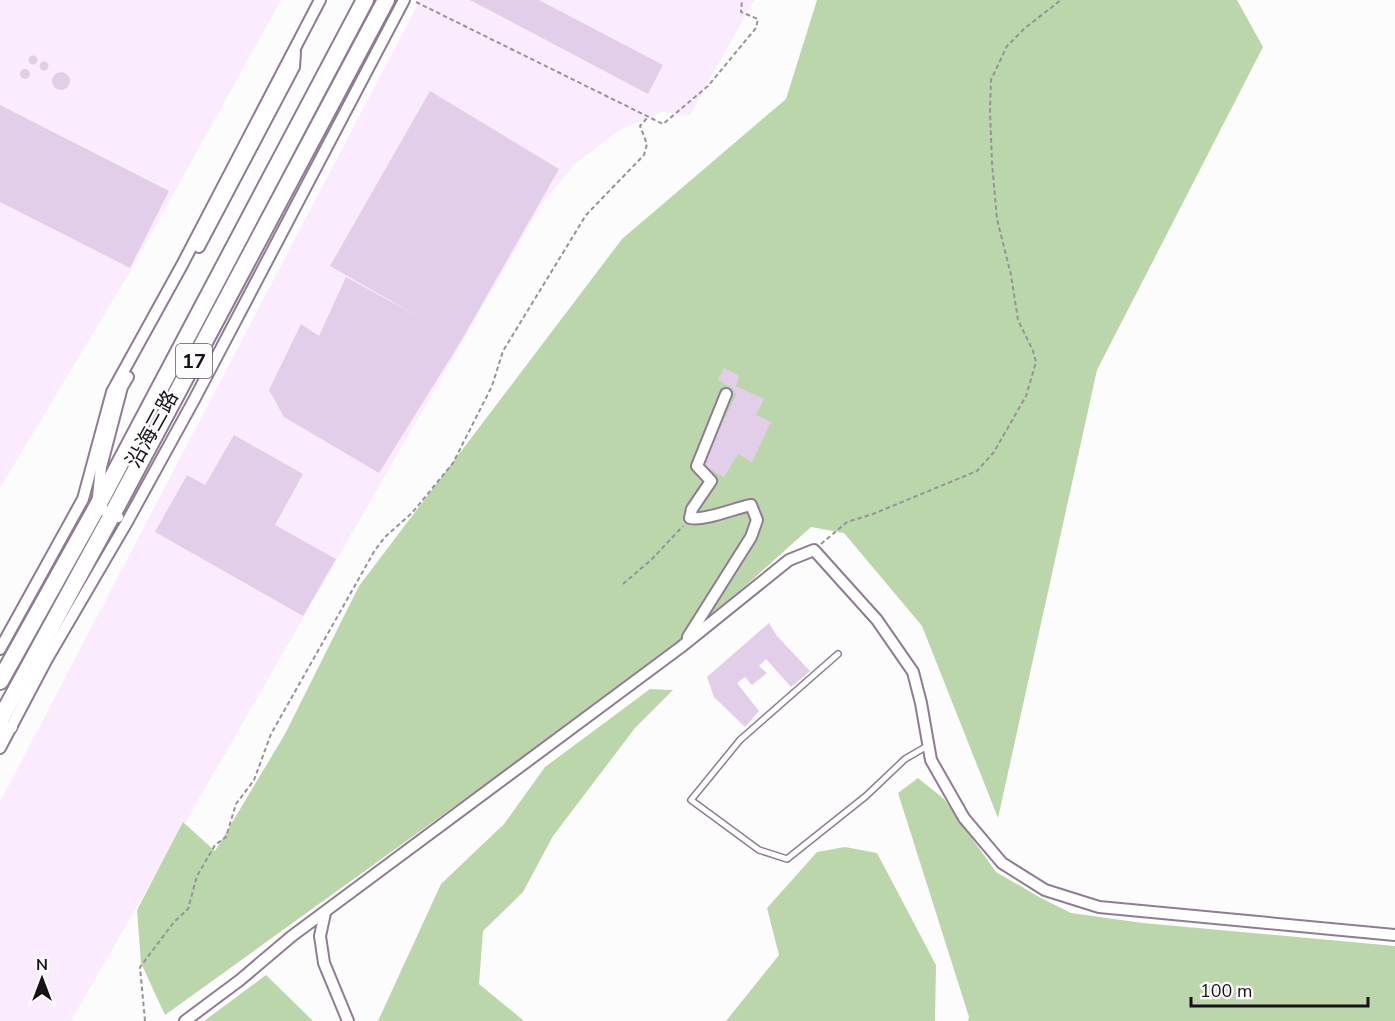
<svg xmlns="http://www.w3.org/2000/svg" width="1395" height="1021" viewBox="0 0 1395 1021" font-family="'Nunito Sans','Noto Sans TC',sans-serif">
<rect width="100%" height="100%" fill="#fcfcfc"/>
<g fill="#fbebff">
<polygon points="0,0 281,0 131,270 0,488"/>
<polygon points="420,0 754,0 690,115 661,112 618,131 576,163 541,205 71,1021 0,1021 0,802"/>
</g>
<g fill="#bcd6ac">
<polygon points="817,0 1237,0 1263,47 1097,370 998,818 922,626 844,533 811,527 711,617 666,654 165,1015 141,963 137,910 183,822 215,851 285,734 359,586 622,239 786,99"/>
<polygon points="650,689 673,690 635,728 553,836 523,892 483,931 479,984 524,1021 378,1021 441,884 504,824 545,767"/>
<polygon points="918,778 944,799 996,872 1041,898 1071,913 1143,923 1395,946 1395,1021 968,1021 969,1017 898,793"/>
<polygon points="845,847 877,853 936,965 935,1021 726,1021 779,955 767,908 817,852"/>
<polygon points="266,975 313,1021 204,1021"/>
</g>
<g fill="#e2cee8">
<polygon points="470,0 539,0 663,65 648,94"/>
<circle cx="33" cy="60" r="4.5"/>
<circle cx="44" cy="66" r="4.5"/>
<circle cx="25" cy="74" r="5"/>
<circle cx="61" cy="81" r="9"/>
<polygon points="430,91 559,169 461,341 379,473 284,417 269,390 301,324 319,336 346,277 421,318 330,266"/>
<polygon points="0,105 169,191 130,268 0,202"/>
<polygon points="724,368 739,376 736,386 764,399 756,415 771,422 752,462 738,454 724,477 702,465 736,395 732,388 718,380"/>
<polygon points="234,435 303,474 275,525 336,559 303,616 155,532 187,475 205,485"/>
<polygon points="769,623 777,636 810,671 791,687 766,659 759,666 767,673 752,685 745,677 737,683 759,711 745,727 714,697 707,677"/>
</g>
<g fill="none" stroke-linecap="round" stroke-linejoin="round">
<g stroke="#8f7c94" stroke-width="8">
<polyline id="service" points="838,654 740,740 691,800 759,850 787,859 866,796 905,759 929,745"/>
</g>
<g stroke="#8f7c94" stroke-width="14">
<g id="minor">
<polyline points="199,247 294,67 295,52"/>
<polyline points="118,517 97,507 101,467 122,387 128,377"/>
<path d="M688 637 751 537 757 520 751 505C735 508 705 521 690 518L692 509 711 481 697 466 726 394"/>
<polyline points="0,649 83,499 112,392 182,265 320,0"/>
<polyline points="0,748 47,659 127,522 194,400 404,0"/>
<polyline points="325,913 320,936 324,963 348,1021"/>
<polyline points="185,1021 240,980 292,936 681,647 789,560 814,550 877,620 913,672 921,703 931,760 964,818 1002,863 1045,890 1099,907 1395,935"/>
</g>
</g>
<g stroke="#8f7c94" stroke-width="15">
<polyline id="tertiary" points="0,733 11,727"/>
</g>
<g stroke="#8f7c94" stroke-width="20">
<g id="primary">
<polyline points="0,681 97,507 365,0"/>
<polyline points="0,720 112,515 386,0"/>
</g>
</g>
<g stroke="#969397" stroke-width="2" stroke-dasharray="4.5 3" stroke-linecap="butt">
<polyline points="416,2 663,124 708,86 756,28 758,19 741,12 742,0"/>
<polyline points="821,544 847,522 873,514 977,471 994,452 1026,396 1036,362 1033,351 1018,320 1011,275 997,219 992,163 990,111 991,80 1007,46 1025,28 1061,0"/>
<polyline points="623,584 652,559 683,526"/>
<polyline points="145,1021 140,967 174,922 188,909 197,876 215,845 226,837 236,804 254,780 271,734 375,550 385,537 412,513 453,463 492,386 503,351 586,215 644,155 647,144 640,126 648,117"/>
</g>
<use href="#service" stroke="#fff" stroke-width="5"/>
<use href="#minor" stroke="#fff" stroke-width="10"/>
<use href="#tertiary" stroke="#fff" stroke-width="12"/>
<use href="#primary" stroke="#fff" stroke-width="16"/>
</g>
<g text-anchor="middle" stroke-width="4.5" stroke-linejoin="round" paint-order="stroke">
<rect fill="#fcfcfc" stroke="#5c585e" stroke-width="1.5" x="176" y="344" width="36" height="34" rx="4.5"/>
<g font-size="20" font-weight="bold" fill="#18111a">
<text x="194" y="368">17</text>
</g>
<g font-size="21" fill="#18111a" stroke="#fcfcfc">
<text transform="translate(152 429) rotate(-61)" y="7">沿海三路</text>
</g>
</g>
<g transform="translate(42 979)" stroke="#fcfcfc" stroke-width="4.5" paint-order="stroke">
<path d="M0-4.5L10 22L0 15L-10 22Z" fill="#18111a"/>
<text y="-9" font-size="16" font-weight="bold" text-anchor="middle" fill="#18111a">N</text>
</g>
<path d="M1191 997v9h177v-9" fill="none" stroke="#18111a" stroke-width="3"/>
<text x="1200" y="997" font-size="18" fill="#18111a" stroke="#fcfcfc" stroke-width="4.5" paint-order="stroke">100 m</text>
</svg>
